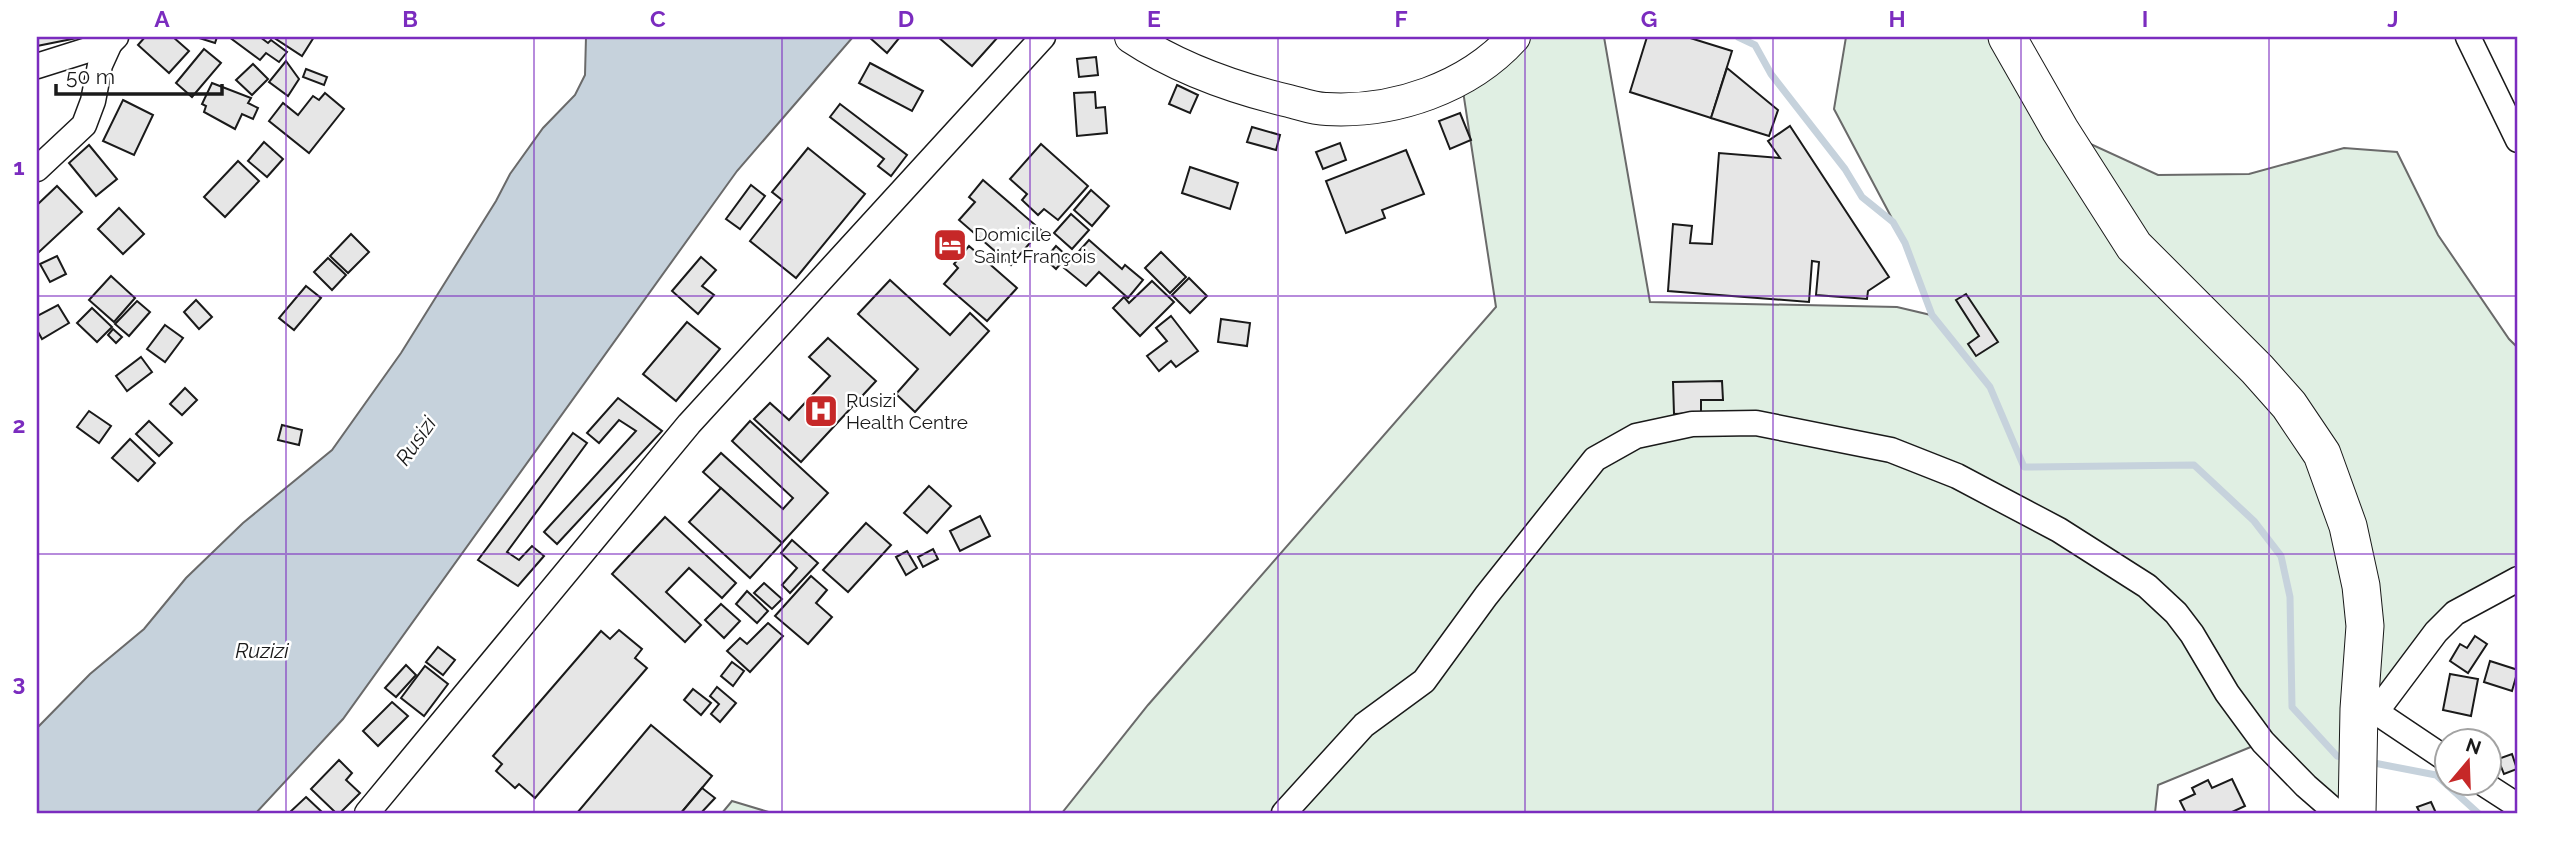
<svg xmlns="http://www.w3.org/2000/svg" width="2555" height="850" viewBox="0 0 2555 850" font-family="Raleway,sans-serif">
<rect width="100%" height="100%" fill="#fff"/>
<g fill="#e0efe3" stroke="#6a6a6a" stroke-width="2">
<polygon points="1514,37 1604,37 1650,302 1897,307 1931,315 1905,243 1834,109 1846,37 2007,37 2060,130 2158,175 2249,174 2344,148 2397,152 2438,235 2509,339 2518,348 2518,579 2470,603 2376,712 2357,813 2263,742 2158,785 2155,813 1062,813 1148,705 1496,307 1461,78"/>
<polygon points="732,801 772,813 722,813"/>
</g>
<polygon fill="#c6d2dc" stroke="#6a6a6a" stroke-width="2" points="586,37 853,37 737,171 343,719 256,813 37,813 37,728 90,674 144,629 186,578 243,523 332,450 401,353 496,201 510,174 543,128 575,95 585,75"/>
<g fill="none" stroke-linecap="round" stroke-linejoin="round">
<g stroke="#c6d2dc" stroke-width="7">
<polyline points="1738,37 1755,45 1771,74 1845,169 1862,197 1893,222 1905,243 1932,315 1990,387 2024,467 2194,465 2254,521 2281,556 2290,597 2292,707 2337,756 2347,758"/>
<polyline points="2369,762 2436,775 2478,813"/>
</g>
</g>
<g fill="#e6e6e6" stroke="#1a1a1a" stroke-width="2">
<polygon points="37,37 82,37 37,46"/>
<polygon points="145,37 173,37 189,51 169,73 138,45"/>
<polygon points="196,37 217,37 215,43"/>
<polygon points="229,37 260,37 268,43 271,40 287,52 279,62 266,53 260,60"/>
<polygon points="278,37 314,37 302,56 276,39"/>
<polygon points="869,37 900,37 887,53"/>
<polygon points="938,37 998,37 972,66"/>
<polygon points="1647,37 1687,37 1732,51 1711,118 1630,92"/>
<polygon points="204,49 221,63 192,97 176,83"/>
<polygon points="1096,57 1098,75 1079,77 1077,59"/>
<polygon points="286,61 299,79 288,96 269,82"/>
<polygon points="870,63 923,91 912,111 859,83"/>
<polygon points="253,64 268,79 252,95 236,80"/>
<polygon points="1727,68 1778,110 1769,136 1711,118"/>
<polygon points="306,69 327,77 324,85 303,77"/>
<polygon points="212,83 251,98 248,103 258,108 253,119 242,114 235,129 204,112 206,106 202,104"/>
<polygon points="1177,85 1198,95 1190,113 1169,104"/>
<polygon points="1095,92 1096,108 1105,107 1107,133 1077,136 1074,93"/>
<polygon points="325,93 344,109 309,153 269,121 283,103 298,115 313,96 319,100"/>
<polygon points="123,100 153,115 134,155 103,141"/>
<polygon points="840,104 907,155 891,176 878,166 884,159 830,117"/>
<polygon points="1460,113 1471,140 1450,149 1439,121"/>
<polygon points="1790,126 1889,277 1868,291 1867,299 1816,295 1819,262 1812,261 1809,302 1668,291 1673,224 1692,226 1690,243 1712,244 1719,153 1780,158 1768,141"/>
<polygon points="1252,127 1280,135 1276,150 1247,142"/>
<polygon points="264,142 283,159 267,177 248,161"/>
<polygon points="1340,143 1346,160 1323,169 1316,152"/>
<polygon points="1041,144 1088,186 1058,220 1044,209 1038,215 1022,200 1027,194 1010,179"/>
<polygon points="89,145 117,179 96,196 69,163"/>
<polygon points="808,148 865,194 796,278 750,241 782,200 772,192"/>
<polygon points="1406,150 1424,194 1382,210 1385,218 1346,233 1326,181"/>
<polygon points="238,161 259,181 225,217 204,197"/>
<polygon points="1190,167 1238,183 1230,209 1182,193"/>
<polygon points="983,180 1041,230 1011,265 959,220 975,202 969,197"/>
<polygon points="751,185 765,196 740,229 726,219"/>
<polygon points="57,186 82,212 39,252 37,249 37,205"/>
<polygon points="1091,190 1109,206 1092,226 1074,210"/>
<polygon points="119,208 144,234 123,254 98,229"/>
<polygon points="1071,214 1089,230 1072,249 1054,233"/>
<polygon points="351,234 369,252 348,273 330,256"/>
<polygon points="1089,240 1122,269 1125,265 1143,280 1128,298 1099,272 1086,286 1064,268"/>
<polygon points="969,246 1017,288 987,321 944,284 958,268 954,264"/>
<polygon points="1056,246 1067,256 1056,269 1045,259"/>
<polygon points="1161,252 1186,277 1170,293 1145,268"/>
<polygon points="57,256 66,274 50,282 40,264"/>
<polygon points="701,257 716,270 702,286 714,295 698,314 672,291"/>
<polygon points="328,258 346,275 332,290 314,272"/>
<polygon points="111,276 135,298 114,322 89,300"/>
<polygon points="1189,278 1207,296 1190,313 1172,295"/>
<polygon points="890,280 950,335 970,313 989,331 915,412 896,394 918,369 858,314"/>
<polygon points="1152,281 1174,302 1140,336 1113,308 1124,297 1129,303"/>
<polygon points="306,286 321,298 294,330 279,318"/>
<polygon points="1966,294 1998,342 1976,356 1968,344 1979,336 1956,300"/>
<polygon points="196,300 212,317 199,329 184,312"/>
<polygon points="137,301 150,312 129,336 115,324"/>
<polygon points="58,305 69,323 42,339 37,330 37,316"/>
<polygon points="92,308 112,327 97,342 77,323"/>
<polygon points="1171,316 1198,351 1176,367 1171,361 1159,371 1147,356 1167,341 1156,328"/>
<polygon points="1221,319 1250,323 1247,346 1218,342"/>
<polygon points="687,322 720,349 676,401 643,374"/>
<polygon points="165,325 183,338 165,362 147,349"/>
<polygon points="113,329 122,337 116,343 108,335"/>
<polygon points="828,338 876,381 801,462 754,419 770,403 789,420 830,376 809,357"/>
<polygon points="141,357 152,372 127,391 116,376"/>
<polygon points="1722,381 1723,400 1701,400 1701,413 1674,414 1673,382"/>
<polygon points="185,388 197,400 182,415 170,404"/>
<polygon points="618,398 662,431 557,544 544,532 636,431 619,420 599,443 587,433"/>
<polygon points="89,411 111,426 99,443 77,427"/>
<polygon points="149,421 172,443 159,456 136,434"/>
<polygon points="750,421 828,493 782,543 703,472 721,453 783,509 793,498 732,441"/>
<polygon points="282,425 302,430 299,445 278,440"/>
<polygon points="573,433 587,443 507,552 519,560 532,546 544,556 518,586 478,560"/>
<polygon points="130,439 155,463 138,481 112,458"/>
<polygon points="929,486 951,506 927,533 904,513"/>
<polygon points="721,488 782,543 750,578 689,522"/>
<polygon points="980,516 990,536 960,551 950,531"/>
<polygon points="665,517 736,583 722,598 689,568 666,592 701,625 685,642 612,574"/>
<polygon points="866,523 891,545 848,592 823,570"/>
<polygon points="792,540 818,563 790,593 782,585 797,568 781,553"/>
<polygon points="933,549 938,559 923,567 918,557"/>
<polygon points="907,551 917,568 906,575 896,557"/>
<polygon points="811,576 827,590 816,603 832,617 808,644 775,616"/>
<polygon points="764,583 782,599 772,609 754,593"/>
<polygon points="747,591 768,611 757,623 736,604"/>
<polygon points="721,604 740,621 724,638 705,620"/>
<polygon points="768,623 783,636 750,672 727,651 740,638 747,644"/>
<polygon points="619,630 642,649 635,658 647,668 535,798 519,784 515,788 496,771 502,764 493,756 601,631 610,639"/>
<polygon points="2475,636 2487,644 2468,673 2450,661 2460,644 2467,648"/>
<polygon points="438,647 455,660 443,675 426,662"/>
<polygon points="2490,661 2518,670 2512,691 2484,682"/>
<polygon points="732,662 744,671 733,686 721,676"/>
<polygon points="406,665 416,675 396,697 385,688"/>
<polygon points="425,666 448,684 424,716 401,698"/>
<polygon points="2450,674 2478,679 2471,716 2443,710"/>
<polygon points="717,687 736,703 720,722 711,714 719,704 710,696"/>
<polygon points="693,689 711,703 701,715 684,700"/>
<polygon points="392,702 408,716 378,746 363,731"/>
<polygon points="651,725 712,776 702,788 681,813 577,813"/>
<polygon points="2512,754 2517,769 2504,774 2498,759"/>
<polygon points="339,760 352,773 346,780 360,793 340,813 336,813 311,789"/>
<polygon points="2232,779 2245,806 2230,813 2186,813 2180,801 2195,794 2192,788 2208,780 2212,788"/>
<polygon points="702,788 715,798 701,813 681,813"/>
<polygon points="306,797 323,813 289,813"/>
<polygon points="2431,802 2436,813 2420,813 2417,807"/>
</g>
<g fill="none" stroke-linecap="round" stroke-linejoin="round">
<g stroke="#1a1a1a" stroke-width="27">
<g id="minor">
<polyline points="2468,37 2518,140"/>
<polyline points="37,66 110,43 116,37"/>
<polyline points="37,169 84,125 93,101 100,65 110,43"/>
<polyline points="2360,710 2376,712 2446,759"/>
<polyline points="2376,712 2436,632 2455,613 2518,579"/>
<polyline points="2484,784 2518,806"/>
<polyline points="367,813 689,424 1043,37"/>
<polyline points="1284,813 1364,725 1424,681 1486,596 1595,459 1636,436 1692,424 1756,423 1891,450 1957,476 2059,530 2147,586 2176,613 2192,634 2227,693 2263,742 2306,786 2337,813"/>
</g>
</g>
<g stroke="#1a1a1a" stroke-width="34">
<path id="major" d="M1131 37C1178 68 1234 88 1289 101 1301 104 1314 109 1326 109 1394 113 1468 88 1514 37"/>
</g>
<g stroke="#1a1a1a" stroke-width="39">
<polyline id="highway" points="2007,37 2060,130 2134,246 2257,369 2289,405 2322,454 2348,526 2361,586 2365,626 2359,709 2357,813"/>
</g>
<use href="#minor" stroke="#fff" stroke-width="24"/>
<use href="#major" stroke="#fff" stroke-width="32"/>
<use href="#highway" stroke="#fff" stroke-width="37"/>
</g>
<path fill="none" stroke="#7b2cbf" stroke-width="2" stroke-opacity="0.55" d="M286 37V813M534 37V813M782 37V813M1030 37V813M1278 37V813M1525 37V813M1773 37V813M2021 37V813M2269 37V813M37 296H2518M37 554H2518"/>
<defs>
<g id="hotel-square" transform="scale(1.75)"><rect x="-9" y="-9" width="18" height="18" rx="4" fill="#c62828" stroke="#fff"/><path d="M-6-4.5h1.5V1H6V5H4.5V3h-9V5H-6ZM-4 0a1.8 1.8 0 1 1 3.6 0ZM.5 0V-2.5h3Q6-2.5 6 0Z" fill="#fff"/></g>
<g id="hospital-square" transform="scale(1.75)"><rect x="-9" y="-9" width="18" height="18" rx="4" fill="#c62828" stroke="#fff"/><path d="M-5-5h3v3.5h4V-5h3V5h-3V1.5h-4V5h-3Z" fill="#fff"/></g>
</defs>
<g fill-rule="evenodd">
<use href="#hotel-square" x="950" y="245"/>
<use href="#hospital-square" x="821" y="411"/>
</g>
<g text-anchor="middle" stroke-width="5" stroke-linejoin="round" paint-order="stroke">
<g font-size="19" fill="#1a1a1a" stroke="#fff" text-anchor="start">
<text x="974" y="241">Domicile<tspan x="974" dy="22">Saint François</tspan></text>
<text x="846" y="407">Rusizi<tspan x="846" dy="22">Health Centre</tspan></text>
</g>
<g font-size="21" font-style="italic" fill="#1a1a1a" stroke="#fff">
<text transform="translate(416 441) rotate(-55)" y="7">Rusizi</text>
<text x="262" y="658">Ruzizi</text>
</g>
</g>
<rect width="2555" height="850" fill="none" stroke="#ffffff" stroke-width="77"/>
<g transform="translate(2468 762) rotate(19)"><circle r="33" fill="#ffffff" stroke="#a3a3a3" stroke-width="2"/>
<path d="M0-5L12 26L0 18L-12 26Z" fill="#c62828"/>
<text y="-10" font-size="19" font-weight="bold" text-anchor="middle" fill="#1a1a1a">N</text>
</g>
<path d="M56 84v10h166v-10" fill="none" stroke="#1a1a1a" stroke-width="3.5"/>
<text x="66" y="84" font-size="21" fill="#1a1a1a" stroke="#ffffff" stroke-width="5" paint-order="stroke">50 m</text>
<rect x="38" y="38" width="2478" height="774" fill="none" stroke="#7b2cbf" stroke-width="2.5"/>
<g font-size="23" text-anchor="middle" font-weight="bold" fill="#7b2cbf">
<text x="162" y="27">A</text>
<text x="410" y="27">B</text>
<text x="658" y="27">C</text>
<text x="906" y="27">D</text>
<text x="1154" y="27">E</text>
<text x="1401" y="27">F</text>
<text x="1649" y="27">G</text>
<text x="1897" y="27">H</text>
<text x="2145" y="27">I</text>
<text x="2393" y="27">J</text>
<text x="19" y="175">1</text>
<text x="19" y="433">2</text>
<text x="19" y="691">3</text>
</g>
</svg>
